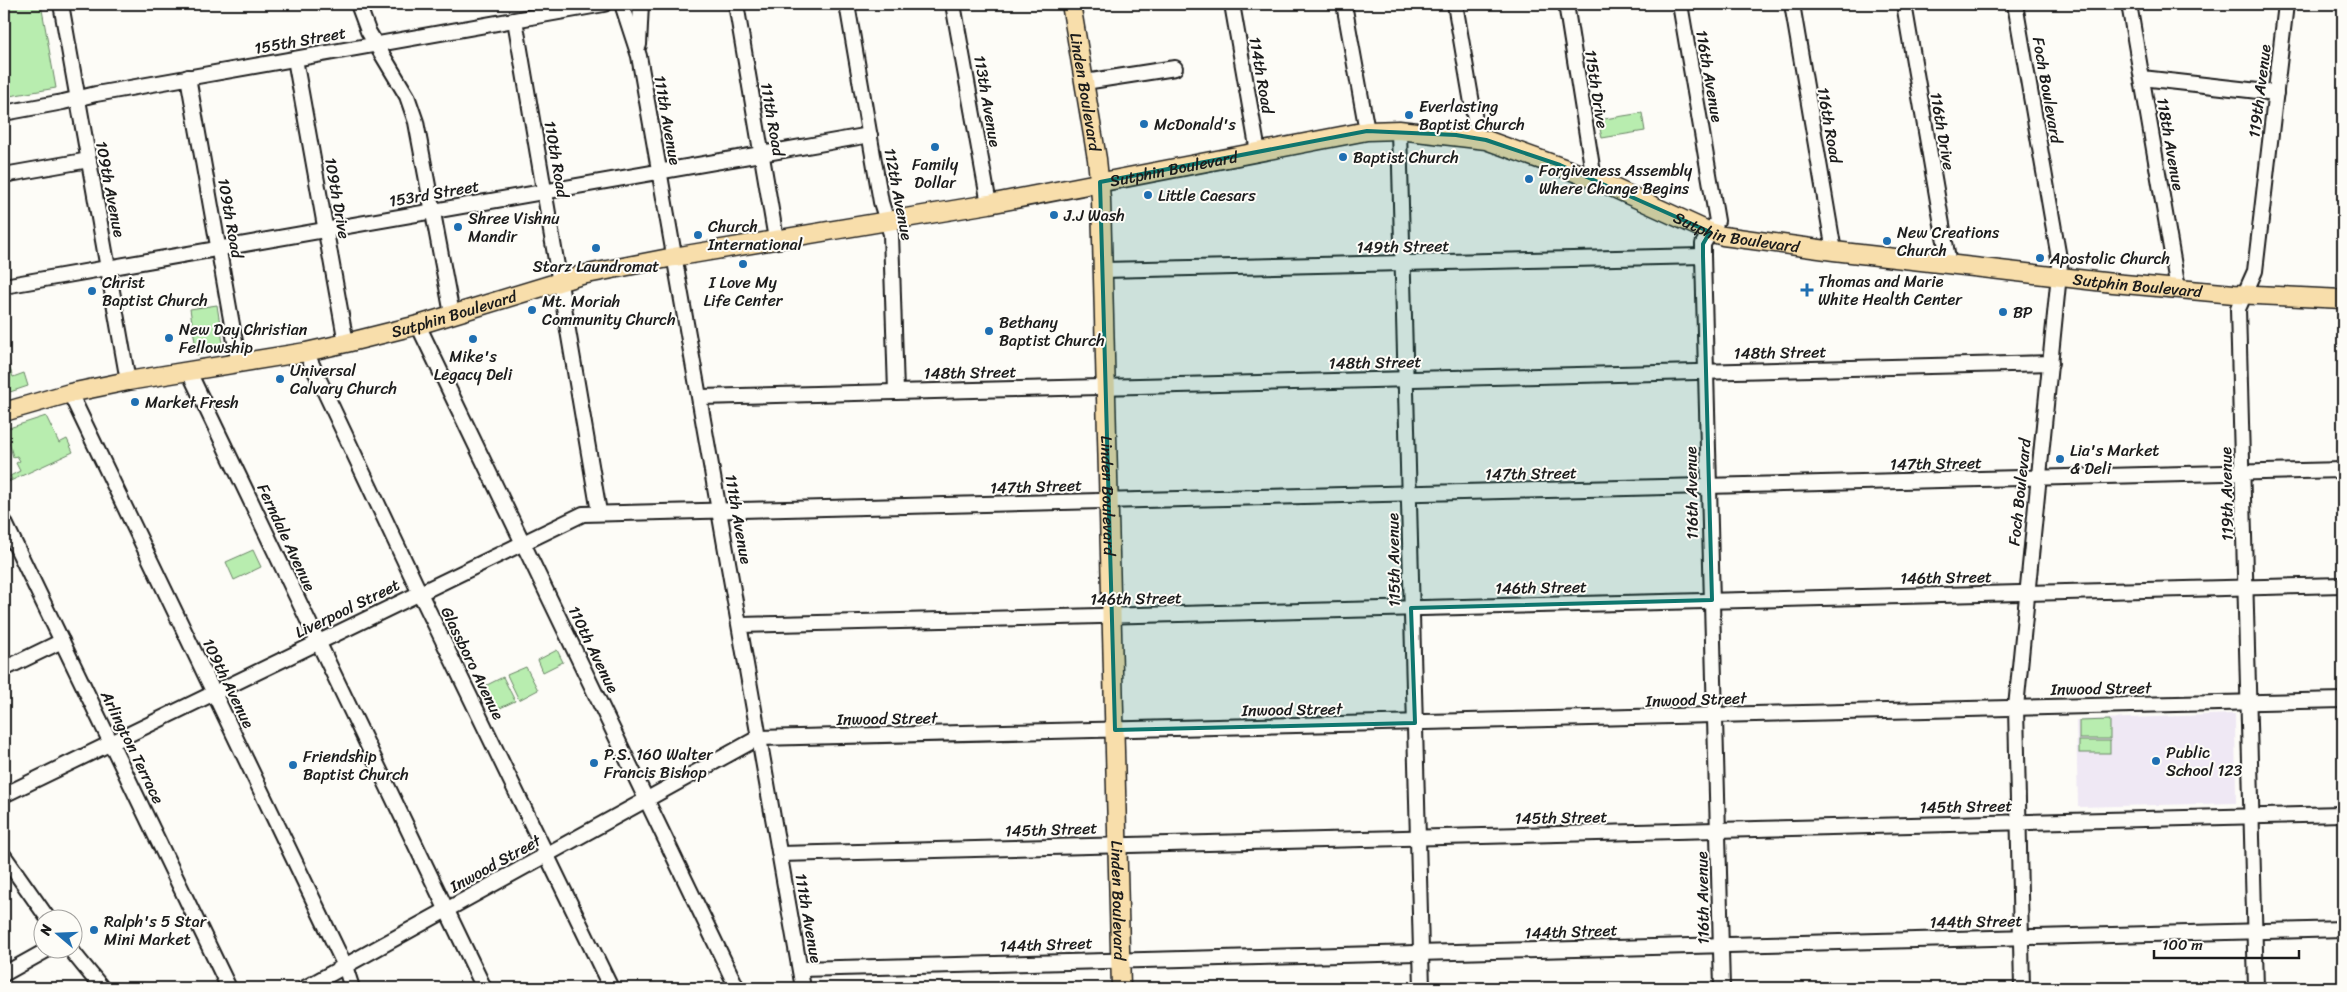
<svg xmlns="http://www.w3.org/2000/svg" width="2347" height="992" viewBox="0 0 2347 992" font-family="Sriracha,sans-serif">
<rect width="100%" height="100%" fill="#fdfcf7"/>
<filter id="ink" filterUnits="userSpaceOnUse"><feTurbulence type="fractalNoise" baseFrequency=".02" numOctaves="2"/><feDisplacementMap in="SourceGraphic" scale="10" xChannelSelector="R" yChannelSelector="G"/><feConvolveMatrix kernelMatrix="1 2 1 2 8 2 1 2 1" color-interpolation-filters="sRGB"/></filter>
<g filter="url(#ink)">
<polygon fill="#efe8f4" points="2235,714 2236,803 2078,807 2076,720"/>
<g fill="#b8edaf" stroke="#6a8466">
<polygon points="4,4 41,4 56,88 4,97"/>
<polygon points="1642,113 1645,131 1602,138 1598,120"/>
<polygon points="217,305 224,350 197,355 190,309"/>
<polygon points="4,353 13,377 24,373 28,386 10,392 4,365"/>
<polygon points="46,416 59,443 67,439 73,452 4,484 4,477 7,481 12,479 10,476 20,471 16,463 20,461 17,456 13,457 9,442 4,444 4,426 6,429"/>
<polygon points="253,550 261,567 234,580 226,562"/>
<polygon points="557,650 563,662 543,672 538,660"/>
<polygon points="526,667 538,690 519,700 507,675"/>
<polygon points="503,677 515,701 496,710 485,686"/>
<polygon points="2110,720 2110,739 2079,739 2079,721"/>
<rect x="2079" y="741" width="31" height="12"/>
</g>
<g fill="none" stroke-linecap="round" stroke-linejoin="round">
<g stroke="#1c1c1c" stroke-width="18">
<g id="minor">
<polyline points="61,4 128,381"/>
<polyline points="358,4 368,31 407,96 416,122 452,314"/>
<polyline points="622,4 639,56 803,988"/>
<polyline points="736,4 776,239"/>
<polyline points="847,4 881,202 891,234 896,392"/>
<polyline points="953,4 989,204"/>
<polyline points="1232,4 1258,152"/>
<polyline points="1344,4 1367,131"/>
<polyline points="1455,4 1478,138"/>
<polyline points="1566,4 1594,179"/>
<polyline points="1680,4 1717,221 1703,244 1703,256 1722,988"/>
<polyline points="1792,4 1834,251"/>
<polyline points="1904,4 1949,265"/>
<polyline points="2015,4 2060,264 2016,707 2022,988"/>
<polyline points="2129,4 2178,289"/>
<polyline points="515,20 599,512"/>
<polyline points="639,45 641,4"/>
<polyline points="295,59 346,343"/>
<polyline points="188,77 239,364"/>
<polyline points="2142,78 2276,93"/>
<polyline points="1085,82 1175,68"/>
<polyline points="4,113 63,102 96,94 604,4"/>
<polyline points="1399,130 1422,988"/>
<polyline points="4,175 89,160"/>
<polyline points="1103,270 1703,256"/>
<polyline points="4,286 870,135"/>
<polyline points="418,325 737,988"/>
<polyline points="306,352 415,583 611,988"/>
<polyline points="189,372 484,988"/>
<polyline points="70,393 345,966 352,988"/>
<polyline points="700,397 2051,363"/>
<polyline points="4,521 229,988"/>
<polyline points="740,625 2343,585"/>
<polyline points="4,669 62,641"/>
<polyline points="4,795 583,514 2343,470"/>
<polyline points="780,854 2343,814"/>
<polyline points="4,856 49,920"/>
<polyline points="71,950 102,988"/>
<polyline points="800,969 2343,929"/>
<polyline points="4,974 47,950"/>
<polyline points="305,988 758,738 2343,700"/>
<polyline points="2256,988 2238,309 2255,271 2286,4"/>
</g>
</g>
<g stroke="#1c1c1c" stroke-width="21">
<g id="major">
<path id="s1" d="M1071 4 1097 159 1101 199 1121 988"/>
<path id="s2" d="M4 412 70 393 128 381 306 352 346 343 418 325 582 275 674 257 989 204 1367 131 1399 130 1486 140 1594 179 1710 232 1723 236 1834 251 2113 283 2234 294 2343 299"/>
</g>
</g>
<use href="#minor" stroke="#fdfcf7" stroke-width="14"/>
<use href="#major" stroke="#f8deab" stroke-width="18"/>
</g>
</g>
<path fill="#0f766e" fill-opacity="0.2" stroke="#0f766e" stroke-width="4" stroke-linejoin="round" d="M1367 131 1456 135 1486 140 1560 165 1710 232 1703 244V256L1712 600 1411 608 1415 723 1115 730 1100 182Z"/>
<g fill="#1f6fb2" stroke="#fdfcf7" stroke-width="2">
<circle cx="1409" cy="115" r="5"/>
<circle cx="1144" cy="124" r="5"/>
<circle cx="935" cy="147" r="5"/>
<circle cx="1343" cy="157" r="5"/>
<circle cx="1529" cy="179" r="5"/>
<circle cx="1148" cy="195" r="5"/>
<circle cx="1054" cy="215" r="5"/>
<circle cx="458" cy="227" r="5"/>
<circle cx="698" cy="235" r="5"/>
<circle cx="1887" cy="241" r="5"/>
<circle cx="596" cy="248" r="5"/>
<circle cx="2040" cy="258" r="5"/>
<circle cx="743" cy="264" r="5"/>
<path d="M1804.5 282.5h5v5h5v5h-5v5h-5v-5h-5v-5h5z"/>
<circle cx="92" cy="291" r="5"/>
<circle cx="532" cy="310" r="5"/>
<circle cx="2003" cy="312" r="5"/>
<circle cx="989" cy="331" r="5"/>
<circle cx="169" cy="338" r="5"/>
<circle cx="473" cy="339" r="5"/>
<circle cx="280" cy="379" r="5"/>
<circle cx="135" cy="402" r="5"/>
<circle cx="2060" cy="459" r="5"/>
<circle cx="2156" cy="761" r="5"/>
<circle cx="594" cy="763" r="5"/>
<circle cx="293" cy="765" r="5"/>
<circle cx="94" cy="930" r="5"/>
</g>
<g text-anchor="middle" stroke-width="4" stroke-linejoin="round" paint-order="stroke">
<g font-size="16" fill="#1c1c1c" stroke="#fdfcf7">
<text transform="translate(300 40) rotate(-10)" y="6">155th Street</text>
<text transform="translate(1262 75) rotate(80)" y="6">114th Road</text>
<text transform="translate(1710 76) rotate(80)" y="6">116th Avenue</text>
<text transform="translate(1597 89) rotate(81)" y="6">115th Drive</text>
<text transform="translate(2048 90) rotate(80)" y="6">Foch Boulevard</text>
<text dy="6" stroke="none"><textPath href="#s1" startOffset="89">Linden Boulevard</textPath></text>
<text transform="translate(2259 91) rotate(-83)" y="6">119th Avenue</text>
<text transform="translate(988 101) rotate(80)" y="6">113th Avenue</text>
<text transform="translate(773 119) rotate(80)" y="6">111th Road</text>
<text transform="translate(668 120) rotate(80)" y="6">111th Avenue</text>
<text transform="translate(1830 125) rotate(80)" y="6">116th Road</text>
<text transform="translate(1943 131) rotate(80)" y="6">116th Drive</text>
<text transform="translate(2171 144) rotate(80)" y="6">118th Avenue</text>
<text transform="translate(557 159) rotate(80)" y="6">110th Road</text>
<text dy="6" stroke="none"><textPath href="#s2" startOffset="1196">Sutphin Boulevard</textPath></text>
<text transform="translate(111 189) rotate(79)" y="6">109th Avenue</text>
<text transform="translate(434 193) rotate(-10)" y="6">153rd Street</text>
<text transform="translate(899 194) rotate(79)" y="6">112th Avenue</text>
<text transform="translate(338 198) rotate(80)" y="6">109th Drive</text>
<text transform="translate(231 218) rotate(80)" y="6">109th Road</text>
<text dy="6" stroke="none"><textPath href="#s2" startOffset="1781">Sutphin Boulevard</textPath></text>
<text transform="translate(1403 246) rotate(-1)" y="6">149th Street</text>
<text dy="6" stroke="none"><textPath href="#s2" startOffset="2186">Sutphin Boulevard</textPath></text>
<text dy="6" stroke="none"><textPath href="#s2" startOffset="461">Sutphin Boulevard</textPath></text>
<text transform="translate(1780 352) rotate(-1)" y="6">148th Street</text>
<text transform="translate(1375 362) rotate(-1)" y="6">148th Street</text>
<text transform="translate(970 372) rotate(-1)" y="6">148th Street</text>
<text transform="translate(1936 463) rotate(-1)" y="6">147th Street</text>
<text transform="translate(1531 473) rotate(-1)" y="6">147th Street</text>
<text transform="translate(1036 486) rotate(-2)" y="6">147th Street</text>
<text transform="translate(2019 492) rotate(-84)" y="6">Foch Boulevard</text>
<text transform="translate(1691 493) rotate(-91)" y="6">116th Avenue</text>
<text transform="translate(2226 494) rotate(-91)" y="6">119th Avenue</text>
<text dy="6" stroke="none"><textPath href="#s1" startOffset="494">Linden Boulevard</textPath></text>
<text transform="translate(739 519) rotate(80)" y="6">111th Avenue</text>
<text transform="translate(287 537) rotate(65)" y="6">Ferndale Avenue</text>
<text transform="translate(1393 560) rotate(-91)" y="6">115th Avenue</text>
<text transform="translate(1946 577) rotate(-1)" y="6">146th Street</text>
<text transform="translate(1541 587) rotate(-1)" y="6">146th Street</text>
<text transform="translate(1136 598) rotate(-1)" y="6">146th Street</text>
<text transform="translate(347 608) rotate(-26)" y="6">Liverpool Street</text>
<text transform="translate(594 649) rotate(64)" y="6">110th Avenue</text>
<text transform="translate(473 663) rotate(64)" y="6">Glassboro Avenue</text>
<text transform="translate(229 683) rotate(64)" y="6">109th Avenue</text>
<text transform="translate(2101 688) rotate(-1)" y="6">Inwood Street</text>
<text transform="translate(1696 699) rotate(-2)" y="6">Inwood Street</text>
<text transform="translate(1292 709) rotate(-1)" y="6">Inwood Street</text>
<text transform="translate(887 718) rotate(-1)" y="6">Inwood Street</text>
<text transform="translate(133 747) rotate(64)" y="6">Arlington Terrace</text>
<text transform="translate(1966 806) rotate(-1)" y="6">145th Street</text>
<text transform="translate(1561 817) rotate(-1)" y="6">145th Street</text>
<text transform="translate(1051 829) rotate(-2)" y="6">145th Street</text>
<text transform="translate(495 863) rotate(-29)" y="6">Inwood Street</text>
<text transform="translate(1702 898) rotate(-91)" y="6">116th Avenue</text>
<text dy="6" stroke="none"><textPath href="#s1" startOffset="899">Linden Boulevard</textPath></text>
<text transform="translate(809 918) rotate(80)" y="6">111th Avenue</text>
<text transform="translate(1976 921) rotate(-1)" y="6">144th Street</text>
<text transform="translate(1571 931) rotate(-2)" y="6">144th Street</text>
<text transform="translate(1046 944) rotate(-2)" y="6">144th Street</text>
</g>
<g font-size="16" fill="#1c1c1c" stroke="#fdfcf7" text-anchor="start">
<text x="1419" y="112">Everlasting<tspan x="1419" dy="18">Baptist Church</tspan></text>
<text x="1154" y="130">McDonald's</text>
<text x="1353" y="163">Baptist Church</text>
<text x="935" y="170" text-anchor="middle">Family<tspan x="935" dy="18">Dollar</tspan></text>
<text x="1539" y="176">Forgiveness Assembly<tspan x="1539" dy="18">Where Change Begins</tspan></text>
<text x="1158" y="201">Little Caesars</text>
<text x="1064" y="221">J.J Wash</text>
<text x="468" y="224">Shree Vishnu<tspan x="468" dy="18">Mandir</tspan></text>
<text x="708" y="232">Church<tspan x="708" dy="18">International</tspan></text>
<text x="1897" y="238">New Creations<tspan x="1897" dy="18">Church</tspan></text>
<text x="2050" y="264">Apostolic Church</text>
<text x="596" y="272" text-anchor="middle">Starz Laundromat</text>
<text x="1818" y="287">Thomas and Marie<tspan x="1818" dy="18">White Health Center</tspan></text>
<text x="102" y="288">Christ<tspan x="102" dy="18">Baptist Church</tspan></text>
<text x="743" y="288" text-anchor="middle">I Love My<tspan x="743" dy="18">Life Center</tspan></text>
<text x="542" y="307">Mt. Moriah<tspan x="542" dy="18">Community Church</tspan></text>
<text x="2013" y="318">BP</text>
<text x="999" y="328">Bethany<tspan x="999" dy="18">Baptist Church</tspan></text>
<text x="179" y="335">New Day Christian<tspan x="179" dy="18">Fellowship</tspan></text>
<text x="473" y="362" text-anchor="middle">Mike's<tspan x="473" dy="18">Legacy Deli</tspan></text>
<text x="290" y="376">Universal<tspan x="290" dy="18">Calvary Church</tspan></text>
<text x="145" y="408">Market Fresh</text>
<text x="2070" y="456">Lia's Market<tspan x="2070" dy="18">&amp; Deli</tspan></text>
<text x="2166" y="758">Public<tspan x="2166" dy="18">School 123</tspan></text>
<text x="604" y="760">P.S. 160 Walter<tspan x="604" dy="18">Francis Bishop</tspan></text>
<text x="303" y="762">Friendship<tspan x="303" dy="18">Baptist Church</tspan></text>
<text x="104" y="927">Ralph's 5 Star<tspan x="104" dy="18">Mini Market</tspan></text>
</g>
</g>
<rect width="2347" height="992" fill="none" stroke="#fdfcf7" stroke-width="20"/>
<rect x="10" y="10" width="2327" height="972" fill="none" stroke="#1c1c1c" stroke-width="2" filter="url(#ink)"/>
<g transform="translate(58 934) rotate(289)"><circle r="24" fill="#fdfcf7" stroke="#a3a29f"/>
<path d="M0-4L9 19L0 12L-9 19Z" fill="#1f6fb2"/>
<text y="-8" font-size="14" font-weight="bold" text-anchor="middle" fill="#1c1c1c">N</text>
</g>
<path d="M2154 950v8h145v-8" fill="none" stroke="#1c1c1c" stroke-width="2.5"/>
<text x="2162" y="950" font-size="15" fill="#1c1c1c" stroke="#fdfcf7" stroke-width="4" paint-order="stroke">100 m</text>
</svg>
